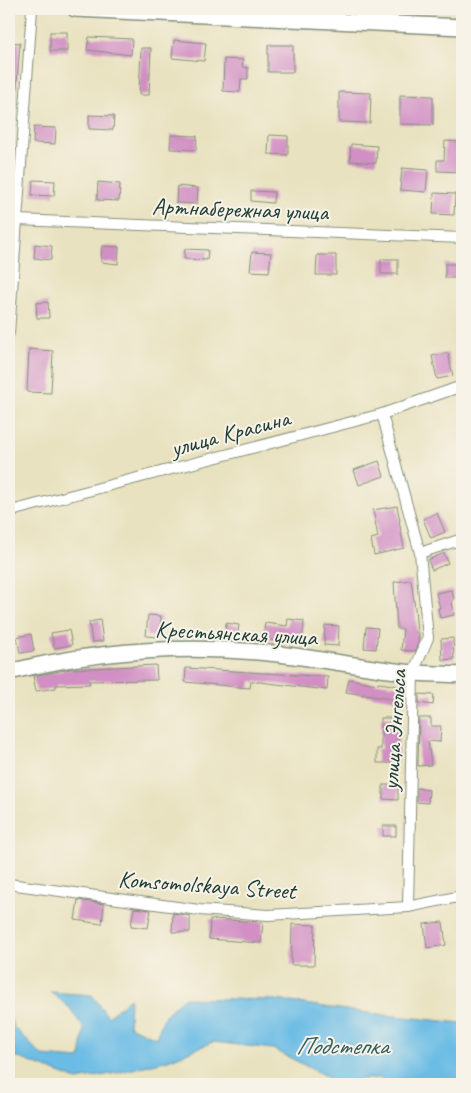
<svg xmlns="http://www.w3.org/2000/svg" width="471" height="1093" viewBox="0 0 471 1093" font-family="Caveat,sans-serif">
<rect width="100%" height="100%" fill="#f7f3e8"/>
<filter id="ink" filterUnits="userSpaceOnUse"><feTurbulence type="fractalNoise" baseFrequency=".02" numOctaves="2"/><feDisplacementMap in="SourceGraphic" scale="10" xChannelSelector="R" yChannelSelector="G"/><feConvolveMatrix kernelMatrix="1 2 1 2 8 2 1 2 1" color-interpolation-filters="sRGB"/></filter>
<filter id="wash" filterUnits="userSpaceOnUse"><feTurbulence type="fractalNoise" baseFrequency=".0096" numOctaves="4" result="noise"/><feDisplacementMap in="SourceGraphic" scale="20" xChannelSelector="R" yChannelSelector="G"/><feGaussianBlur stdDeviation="1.12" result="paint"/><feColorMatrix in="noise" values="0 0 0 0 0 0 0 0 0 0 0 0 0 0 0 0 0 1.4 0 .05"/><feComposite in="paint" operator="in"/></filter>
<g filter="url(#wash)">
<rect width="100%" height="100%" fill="#e9e2c0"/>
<polygon fill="#6abce5" stroke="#447c8c" points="50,992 92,995 108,1017 130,998 129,1026 156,1038 165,1015 183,998 276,1000 375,1014 462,1023 462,1084 390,1084 380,1078 335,1081 273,1049 213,1042 168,1060 117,1073 77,1080 9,1054 9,1015 13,1026 42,1056 80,1059 84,1029 70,1008"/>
<g id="blocks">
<g fill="#d18fc4">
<rect x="50" y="32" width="17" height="19"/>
<polygon points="89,37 132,39 131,55 87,50"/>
<polygon points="174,40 206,43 204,61 172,58"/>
<polygon points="9,42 20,43 16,98 9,97"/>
<rect x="268" y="45" width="25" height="27"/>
<polygon points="141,48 151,48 149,95 139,95"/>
<polygon points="224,59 243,60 242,67 248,68 248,79 241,79 240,92 223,91"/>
<polygon points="339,92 371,93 370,123 339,122"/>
<polygon points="400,95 433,96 433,125 400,124"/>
<polygon points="89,115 114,116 113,130 89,129"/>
<polygon points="34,127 56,128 55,144 33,143"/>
<polygon points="171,135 197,136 196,150 170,149"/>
<polygon points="269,135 288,136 288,155 268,154"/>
<polygon points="445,141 462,142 461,172 437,171 437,160 444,160"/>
<polygon points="351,144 377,146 376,163 350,161"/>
<polygon points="402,168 428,170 426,192 400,190"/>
<polygon points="33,180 55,181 54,196 32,195"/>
<polygon points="98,182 120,184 119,201 97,200"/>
<polygon points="177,186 198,188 197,204 176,203"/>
<polygon points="251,191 274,192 273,203 251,201"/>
<polygon points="434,193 455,194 454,215 433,214"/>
<polygon points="35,244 52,246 51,260 34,258"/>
<polygon points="102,246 119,247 118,264 101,262"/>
<polygon points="185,249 208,250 207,260 184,259"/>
<polygon points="252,252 271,253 269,272 250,271"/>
<polygon points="317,255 336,255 336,275 316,275"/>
<rect x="381" y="259" width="17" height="15"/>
<rect x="445" y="264" width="17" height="14"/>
<polygon points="48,302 49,318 37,318 36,303"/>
<polygon points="29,349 53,351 51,393 27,392"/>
<polygon points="448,353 453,376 437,379 432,356"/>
<polygon points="379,461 384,476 359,485 354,470"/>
<polygon points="397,506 400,521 399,521 404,548 374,555 371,539 378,537 373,510"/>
<polygon points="437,513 445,532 431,538 423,519"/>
<polygon points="444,553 448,563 432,570 428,560"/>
<polygon points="411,580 415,608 417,634 419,634 418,643 415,651 401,650 403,629 397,629 394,582"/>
<polygon points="452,590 454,600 452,600 454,615 440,618 438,608 440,608 436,593"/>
<polygon points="148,615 161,616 160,637 146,636"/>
<polygon points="288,619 304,621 302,644 263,639 265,623 287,626"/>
<polygon points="100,620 103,641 92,642 89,622"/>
<polygon points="226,623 239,625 237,639 225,637"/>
<polygon points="325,625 339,626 338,646 324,645"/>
<polygon points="366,627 378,628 376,649 364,648"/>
<polygon points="69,630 72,645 54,648 51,633"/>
<polygon points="31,634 34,651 20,653 17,637"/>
<polygon points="453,638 454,659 442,660 441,639"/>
<polygon points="156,665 157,680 89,681 90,684 56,685 56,688 36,691 33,676 71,669"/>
<polygon points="186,668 328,677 327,690 251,681 250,688 185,682"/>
<polygon points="349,679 378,684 379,683 399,686 397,700 346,692"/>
<polygon points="419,694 434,695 433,705 419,703"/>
<polygon points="381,718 398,718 398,763 377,763 377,749 381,749"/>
<polygon points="419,718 431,718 431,726 441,726 440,742 428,741 431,765 418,766"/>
<polygon points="383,785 398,785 398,800 383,799"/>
<polygon points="417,788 429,790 428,803 417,802"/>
<rect x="383" y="826" width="13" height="10"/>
<polygon points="78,900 104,904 102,924 75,920"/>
<polygon points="134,908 151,910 148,928 131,926"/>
<polygon points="173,913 190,916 190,932 172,932"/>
<polygon points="210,919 263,922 261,943 209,939"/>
<polygon points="443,922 446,945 427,948 424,924"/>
<polygon points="292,924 315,925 314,965 291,965"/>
</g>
</g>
</g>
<g filter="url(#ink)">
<use href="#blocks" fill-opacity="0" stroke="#84907a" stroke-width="1"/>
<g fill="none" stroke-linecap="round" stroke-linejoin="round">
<g stroke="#84907a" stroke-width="12">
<g id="street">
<polyline points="366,23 367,9"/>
<polyline points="17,220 462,238"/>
<polyline points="9,333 32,9"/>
<polyline points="382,414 420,553 428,638 413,673 408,907"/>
<polyline points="9,517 15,510 382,414 462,386"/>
<polyline points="420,553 462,539"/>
<polyline points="9,884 199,910 268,915 408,907 462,896"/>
</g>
</g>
<g stroke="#84907a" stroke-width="18">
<g id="secondary">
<polyline points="75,9 462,27"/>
<path d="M9 672C90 652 174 645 258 652 310 656 361 668 413 673 429 674 446 674 462 675"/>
</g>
</g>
<use href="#street" stroke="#fff" stroke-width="10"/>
<use href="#secondary" stroke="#fff" stroke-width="15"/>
</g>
</g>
<g text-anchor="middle" stroke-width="4" stroke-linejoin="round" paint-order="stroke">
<g font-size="24" fill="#1f3d34" stroke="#f7f3e8">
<text transform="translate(240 209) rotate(2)" y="8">Артнабережная улица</text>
<text transform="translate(230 433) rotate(-15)" y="8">улица Красина</text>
<text transform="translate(236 633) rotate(3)" y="8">Крестьянская улица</text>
<text transform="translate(394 730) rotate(-86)" y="8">улица Энгельса</text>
<text transform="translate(207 885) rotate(4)" y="8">Komsomolskaya Street</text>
</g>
<g font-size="25" font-style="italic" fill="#325d60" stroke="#f7f3e8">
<text x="342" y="1054">Подстепка</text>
</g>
</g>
<rect width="471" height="1093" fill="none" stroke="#f7f3e8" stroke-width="30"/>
</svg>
